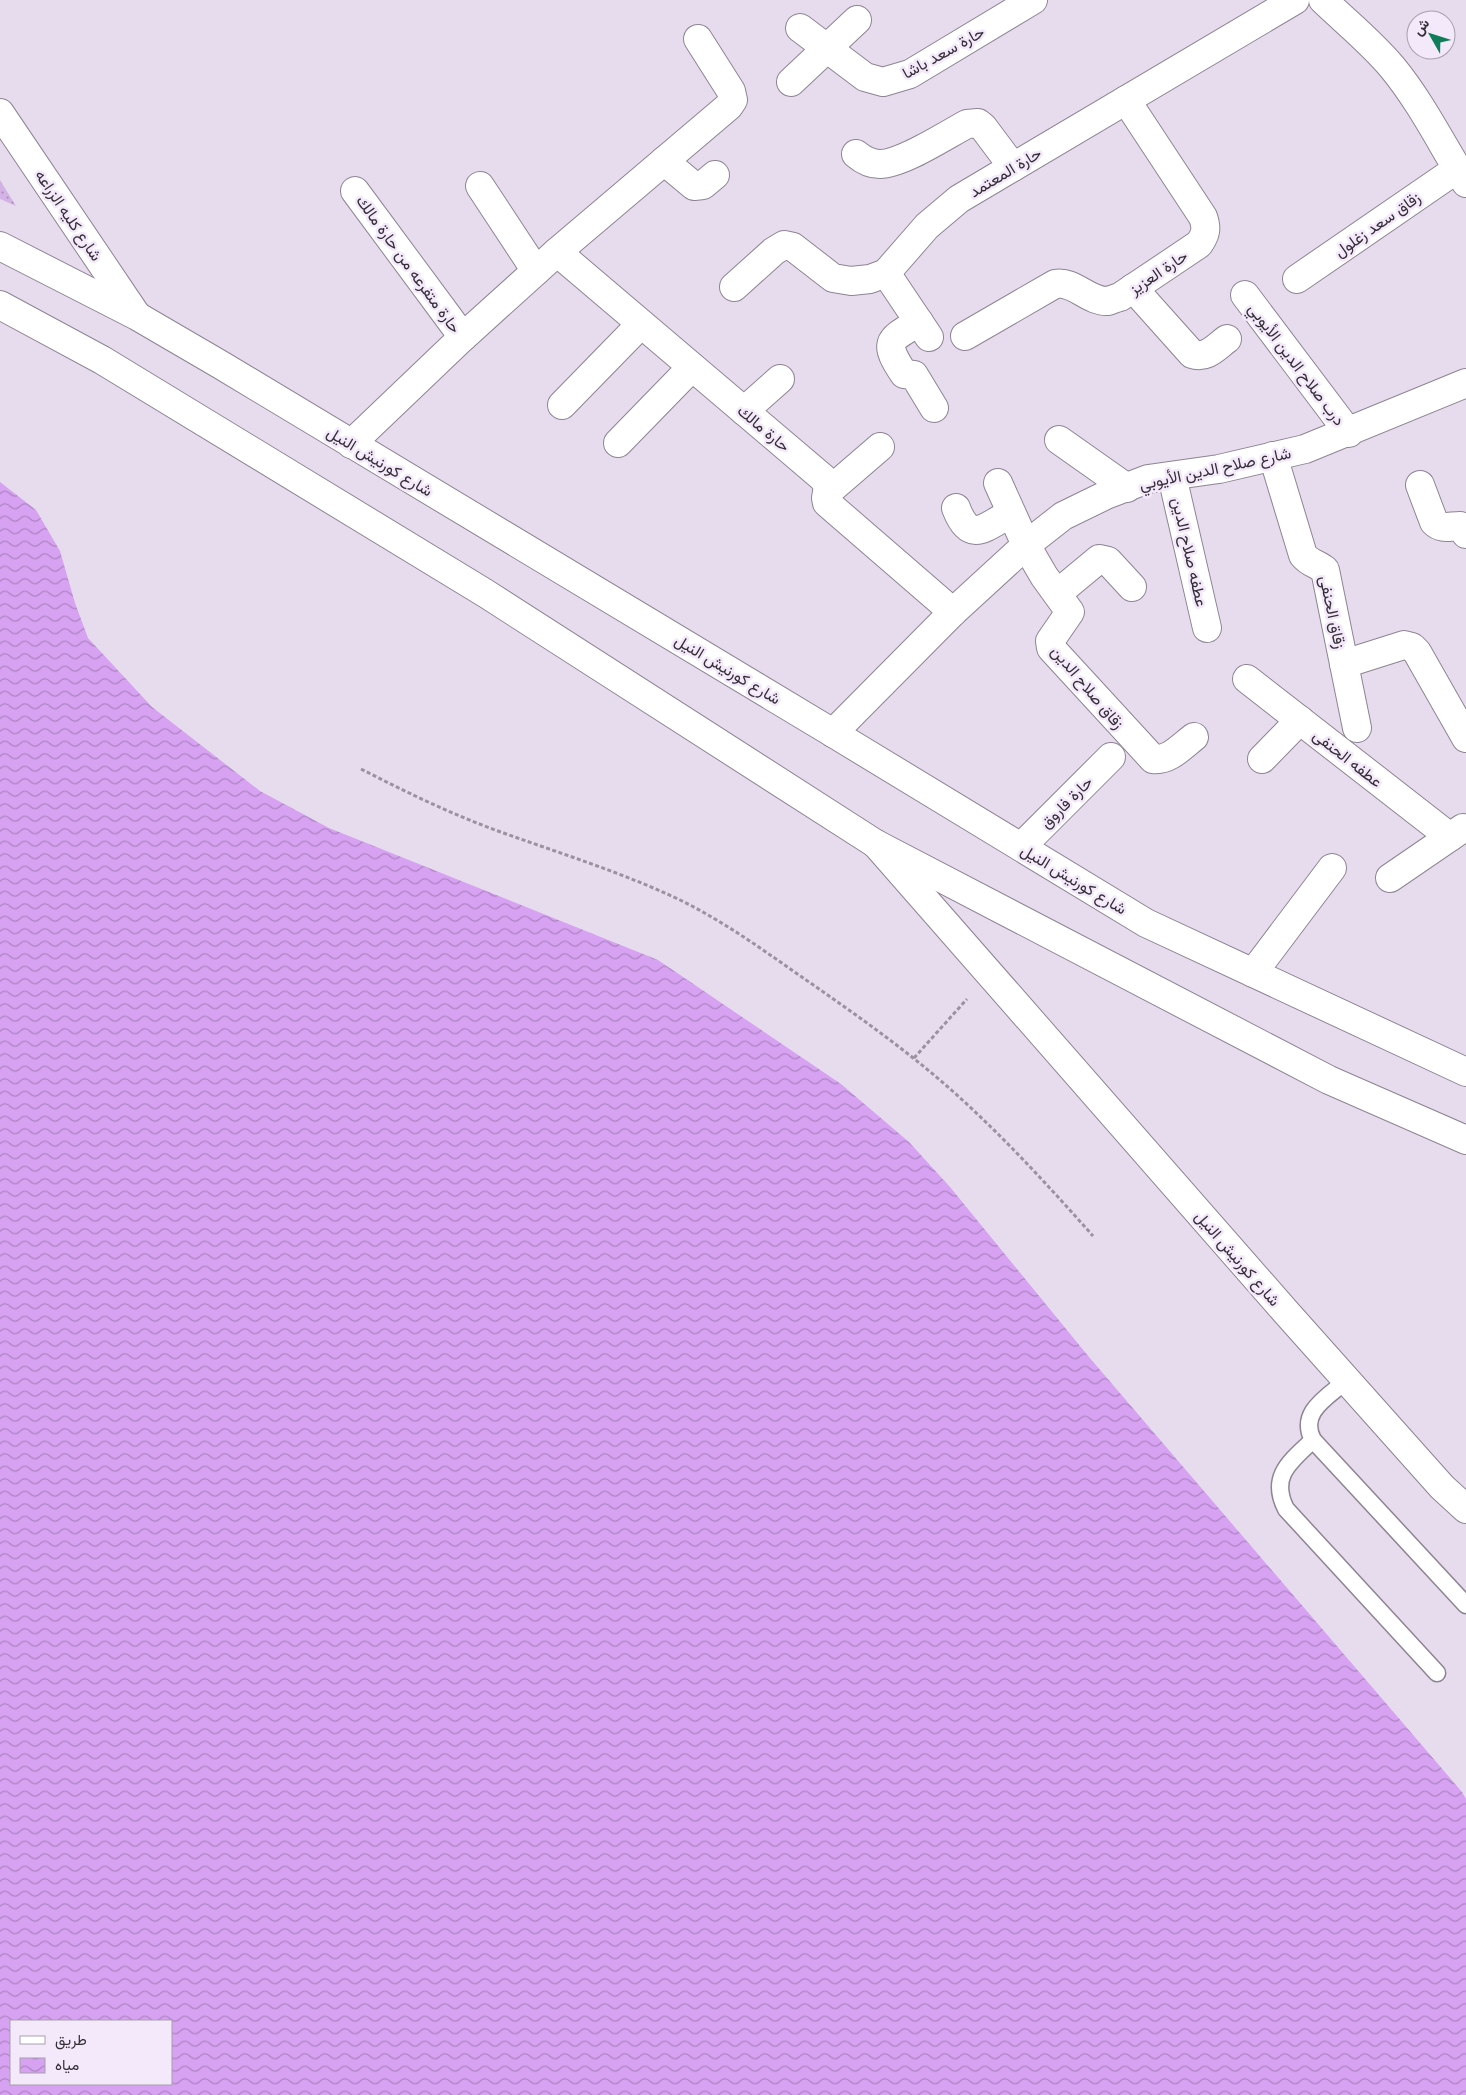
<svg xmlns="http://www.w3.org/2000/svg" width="1466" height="2095" viewBox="0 0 1466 2095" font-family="'Open Sans',Vazirmatn,sans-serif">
<defs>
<pattern id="grass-dots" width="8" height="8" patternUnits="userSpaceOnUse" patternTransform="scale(1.25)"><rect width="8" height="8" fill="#d3b3e5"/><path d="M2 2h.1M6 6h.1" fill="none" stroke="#ac92ba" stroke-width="1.8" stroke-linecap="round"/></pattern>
<pattern id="water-waves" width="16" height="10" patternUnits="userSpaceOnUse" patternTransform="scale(1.25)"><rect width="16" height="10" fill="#d6a2f1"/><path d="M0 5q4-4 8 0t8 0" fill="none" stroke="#ae84c4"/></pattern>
</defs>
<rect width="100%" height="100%" fill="#e7dced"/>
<polygon fill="url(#grass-dots)" points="0,180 16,206 0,199"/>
<path fill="url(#water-waves)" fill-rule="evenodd" d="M0 482 36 510 60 551 75 603 88 638 152 707 260 791 329 828 658 960 841 1084 909 1142 950 1187 1089 1357 1462 1792 1466 1799V2095H0ZM11 2021H171V2084H11Z"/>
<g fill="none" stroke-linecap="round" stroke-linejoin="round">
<g stroke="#8e8493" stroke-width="19">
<g id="service">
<path d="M1347 1380C1328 1397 1298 1412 1313 1440L1466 1605"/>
<path d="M1313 1440C1291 1461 1269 1476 1286 1509L1437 1673"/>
</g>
</g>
<g stroke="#8e8493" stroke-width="30">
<g id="minor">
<path d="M1323 0C1346 22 1371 42 1392 67 1421 102 1442 145 1466 183"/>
<polyline points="800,28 865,77 883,82 910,74 1033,0"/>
<polyline points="791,82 857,20"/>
<path d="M856 154C863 160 870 164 880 164 902 164 946 135 967 124L978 123 983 127 1013 167"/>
<polyline points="664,161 694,186 703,185 715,175"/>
<polyline points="480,186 536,271"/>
<polyline points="355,191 463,337"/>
<polyline points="557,252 823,478 828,486 826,498 827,503 953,612"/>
<polyline points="886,273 929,337"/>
<polyline points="1297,279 1457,169"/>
<polyline points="734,287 774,251 784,245 793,247 833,278 851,281 870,279 886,273 927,226 959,199 1295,0"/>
<path d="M1133 288 1192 354C1207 359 1216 347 1227 339"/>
<polyline points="1245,295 1349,433"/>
<path d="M919 322C889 340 882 341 904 374L914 375 934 408"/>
<path d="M965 336 1055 284C1074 280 1088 302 1108 301 1111 300 1116 298 1120 297L1199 244C1206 234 1207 228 1203 217L1126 100"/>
<polyline points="562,405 641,324"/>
<polyline points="744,411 780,379"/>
<polyline points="1059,440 1127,488"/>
<polyline points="618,443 692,367"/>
<polyline points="351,444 463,337 557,252 729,106 733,100 731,91 698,39"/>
<path d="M1273 456 1303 555C1309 563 1318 564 1325 570L1357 728"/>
<polyline points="1172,476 1207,628"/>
<path d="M998 483 1026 545 1044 576 1070 612 1050 641 1051 648 1153 759C1169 761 1181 747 1194 737"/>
<path d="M1420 485 1434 522C1442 530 1450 526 1460 526L1466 534"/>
<polyline points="829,491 880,447"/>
<path d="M956 508C970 545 985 527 1011 513"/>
<polyline points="1058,593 1099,559 1108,561 1132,587"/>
<polyline points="1344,664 1404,645 1412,647 1417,652 1466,738"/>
<polyline points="1247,679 1450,837"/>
<polyline points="833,733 953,612 1026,545 1063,516 1106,495 1148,479 1219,469 1305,449 1466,383"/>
<polyline points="1262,759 1300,720"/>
<polyline points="1021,847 1111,757"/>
<polyline points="1390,878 1463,828"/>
<polyline points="1253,973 1332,868"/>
</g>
</g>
<g stroke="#8e8493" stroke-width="30">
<polyline id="primary" points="876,844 1285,1311 1442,1487 1466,1509"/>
</g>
<g stroke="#8e8493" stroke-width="30">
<g id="trunk">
<polyline points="0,113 135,313"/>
<polyline points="0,246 137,316 221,365 833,733 1146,923 1466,1072"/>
<polyline points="0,305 102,360 485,593 876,844 1329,1080 1466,1140"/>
</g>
</g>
<g stroke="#9a929e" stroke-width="3" stroke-dasharray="4 2.5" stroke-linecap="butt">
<path d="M361 769C406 792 451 814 498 831 559 853 621 872 680 900 721 920 759 947 796 973 848 1009 900 1045 948 1087 1000 1133 1047 1184 1093 1236"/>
<polyline points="914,1058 967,999"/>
</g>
<use href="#service" stroke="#fff" stroke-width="16"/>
<use href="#minor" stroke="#fff" stroke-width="28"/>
<use href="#primary" stroke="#fff" stroke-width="28"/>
<use href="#trunk" stroke="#fff" stroke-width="28"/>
</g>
<g text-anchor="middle" stroke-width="5" stroke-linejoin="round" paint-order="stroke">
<g font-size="16" fill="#332f35" stroke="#f4e9fa">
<text transform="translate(943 52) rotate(-29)" y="6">حارة سعد باشا</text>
<text transform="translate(1005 172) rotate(-31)" y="6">حارة المعتمد</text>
<text transform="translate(69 215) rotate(56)" y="6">شارع كليه الزراعه</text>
<text transform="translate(1377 224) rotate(-35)" y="6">زقاق سعد زغلول</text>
<text transform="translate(409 264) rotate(54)" y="6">حارة متفرعه من حارة مالك</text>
<text transform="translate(1158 272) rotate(-34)" y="6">حارة العزيز</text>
<text transform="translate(1297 364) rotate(53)" y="6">درب صلاح الدين الأيوبي</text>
<text transform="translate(764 428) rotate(40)" y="6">حارة مالك</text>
<text transform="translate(380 461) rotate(31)" y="6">شارع كورنيش النيل</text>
<text transform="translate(1215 468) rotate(-12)" y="6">شارع صلاح الدين الأيوبي</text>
<text transform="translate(1190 552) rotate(77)" y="6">عطفه صلاح الدين</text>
<text transform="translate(1333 612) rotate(78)" y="6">زقاق الحنفى</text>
<text transform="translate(728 669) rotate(31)" y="6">شارع كورنيش النيل</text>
<text transform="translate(1088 687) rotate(50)" y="6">زقاق صلاح الدين</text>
<text transform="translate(1348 758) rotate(38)" y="6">عطفه الحنفى</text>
<text transform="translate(1066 802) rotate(-45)" y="6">حارة فاروق</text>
<text transform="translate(1074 879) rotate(31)" y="6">شارع كورنيش النيل</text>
<text transform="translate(1238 1258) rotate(49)" y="6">شارع كورنيش النيل</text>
</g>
</g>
<rect x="10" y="2020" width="162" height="65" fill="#f4e9fa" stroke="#a79fab"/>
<rect x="20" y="2036" width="25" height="8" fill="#ffffff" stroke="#a79fab"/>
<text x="55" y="2045" font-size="15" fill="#332f35">طريق</text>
<rect x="20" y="2058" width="25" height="15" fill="url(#water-waves)" stroke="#a79fab"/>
<text x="55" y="2070" font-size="15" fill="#332f35">مياه</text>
<g transform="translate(1431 35) rotate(309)"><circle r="24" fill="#f4e9fa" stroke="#a79fab"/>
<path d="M0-4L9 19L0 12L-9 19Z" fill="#0f7d59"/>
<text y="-8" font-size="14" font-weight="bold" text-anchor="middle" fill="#332f35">ش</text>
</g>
</svg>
